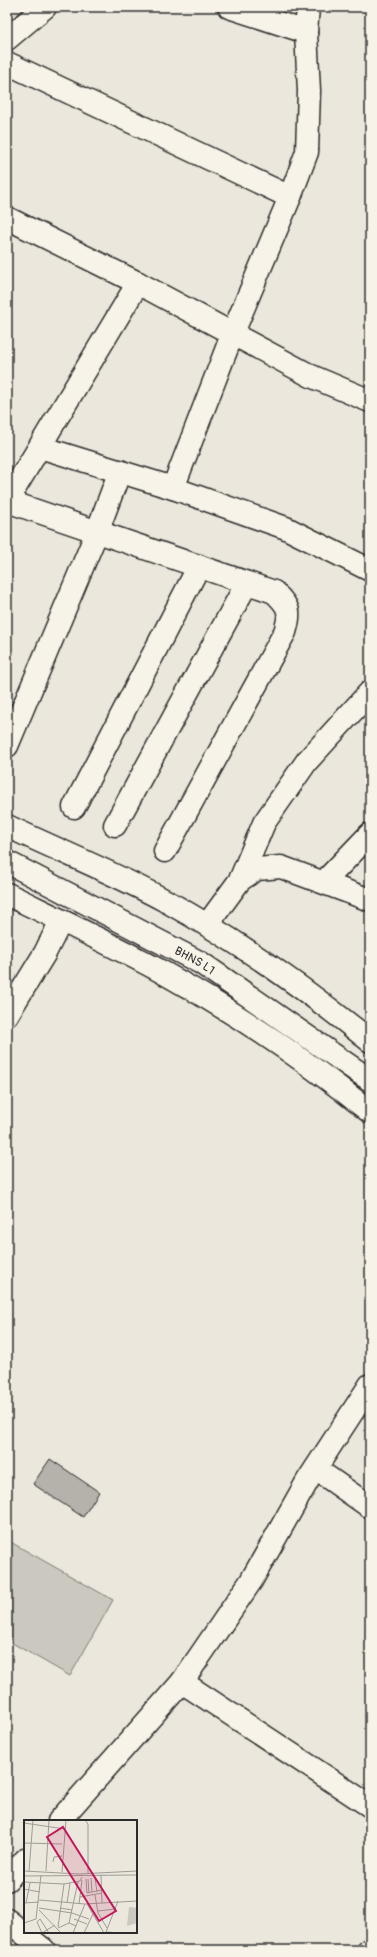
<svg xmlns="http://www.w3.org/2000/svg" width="377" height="1957" viewBox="0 0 377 1957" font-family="Pangolin,sans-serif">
<rect width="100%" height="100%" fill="#ebe7dd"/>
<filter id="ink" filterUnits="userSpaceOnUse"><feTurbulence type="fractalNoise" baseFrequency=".025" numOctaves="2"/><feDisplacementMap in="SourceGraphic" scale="8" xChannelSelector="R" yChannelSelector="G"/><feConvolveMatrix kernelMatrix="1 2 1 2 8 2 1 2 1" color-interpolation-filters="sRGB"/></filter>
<g filter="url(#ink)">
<polygon fill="#cbc8bf" stroke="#7b7a75" points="7,1540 113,1600 70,1676 7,1640"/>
<polygon fill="#b5b2ab" stroke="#2b2b2b" points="50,1459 99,1492 83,1517 33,1484"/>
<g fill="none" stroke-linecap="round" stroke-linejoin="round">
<g stroke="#2b2b2b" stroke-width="25">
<g id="minor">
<polyline points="229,7 306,32"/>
<polyline points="7,39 45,7"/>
<polyline points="7,63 290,197"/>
<polyline points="7,218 138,283 311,376 370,401"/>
<polyline points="40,447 173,488 286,528 370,570"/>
<polyline points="173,488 232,335 290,197 307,152 309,91 306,32 308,7"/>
<path d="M7 501 274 592C290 607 291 612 285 632L165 851"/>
<polyline points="7,501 138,283"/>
<polyline points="7,746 97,532 120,471"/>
<polyline points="74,807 199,566"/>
<polyline points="115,825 247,583"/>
<path d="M7 826C60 851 114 873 166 901 238 941 306 989 370 1041"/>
<path id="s1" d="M7 862 201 963 370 1080"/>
<polyline points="240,880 264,823 307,761 370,692"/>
<polyline points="324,882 370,834"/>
<path d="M7 894C60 920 113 945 164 973 236 1013 306 1060 370 1112"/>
<polyline points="207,925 240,880 257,869 281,867 370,900"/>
<polyline points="7,1015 45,953 61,921"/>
<polyline points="316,1469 370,1507"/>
<polyline points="182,1682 370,1806"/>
<polyline points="59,1821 182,1682 251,1581 308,1480 370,1385"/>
<polyline points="7,1880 25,1860"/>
<polyline points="7,1920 44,1950"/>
<polyline points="369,1950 370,1949"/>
</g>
</g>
<use href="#minor" stroke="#f7f3e8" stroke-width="22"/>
</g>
</g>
<g text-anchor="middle" stroke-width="4" stroke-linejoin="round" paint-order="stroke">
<g font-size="12" fill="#2b2b2b" stroke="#f7f3e8">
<text dy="4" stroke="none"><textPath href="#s1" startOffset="212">BHNS L1</textPath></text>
</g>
</g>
<g transform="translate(24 1820)">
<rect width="113" height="113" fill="#ebe7dd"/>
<path d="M105 87 113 88V103L103 106Z" fill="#cbc8bf"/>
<path fill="none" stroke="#9e9c96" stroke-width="1" d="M61 0 64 4V53M0 3 41 9M0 23 38 24M29 42 30 37 38 36M0 51 55 54 113 51M5 51 9 0M22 51 25 0M38 52 42 0M77 55 78 83M0 56 113 55M67 58 68 72M71 58 73 72M62 59 63 73 78 70M64 59 65 73M0 62 40 64 56 61 58 57M0 69 16 72M71 75 74 93 83 108M56 77 78 73M15 80 61 84 113 81M0 83 15 82M2 83 6 63M43 83 46 63M55 84 58 60M63 84 80 113M15 88 48 93 65 99M36 88 48 90M15 90 37 113M74 91 91 89M50 99 63 104M0 103 12 99 17 55M45 103 54 62M34 107 40 64M34 108 45 103 52 106M82 112 94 81M83 112 98 113M18 113 13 102 16 99 25 113M18 113 31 105M49 113 61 84M60 113 69 94"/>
<path fill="#c2185b" fill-opacity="0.15" stroke="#c2185b" stroke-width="2" d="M39 7 92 91 75 101 23 17Z"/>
<rect width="113" height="113" fill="none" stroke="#2b2b2b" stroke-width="2"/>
</g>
<rect width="377" height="1957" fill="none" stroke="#f7f3e8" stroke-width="24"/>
<rect x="12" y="12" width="353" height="1933" fill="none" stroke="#2b2b2b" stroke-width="1.5" filter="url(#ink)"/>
</svg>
